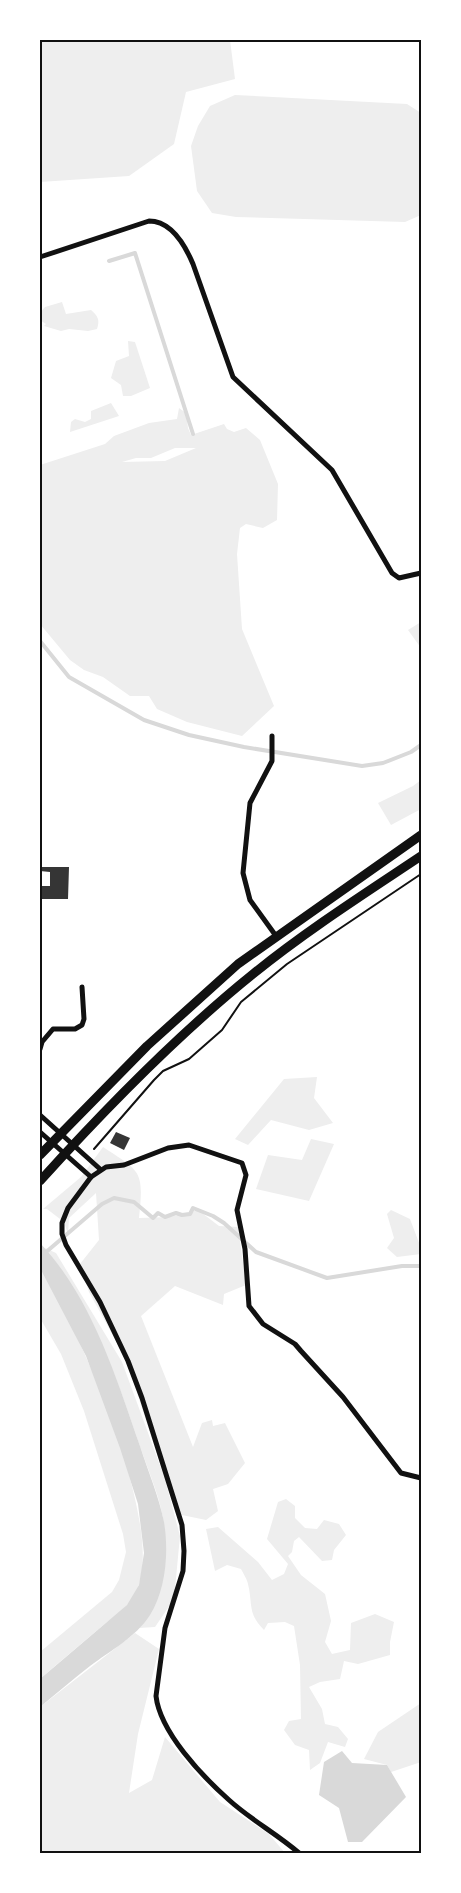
<svg xmlns="http://www.w3.org/2000/svg" width="461" height="1893" viewBox="0 0 461 1893" font-family="'Source Sans 3',sans-serif">
<rect width="100%" height="100%" fill="#fff"/>
<g fill="#eee" fill-rule="evenodd">
<polygon points="40,40 230,40 235,79 186,92 174,144 129,176 40,182"/>
<polygon points="235,95 407,104 421,113 421,215 405,222 236,217 212,213 197,191 191,146 198,126 210,106"/>
<path d="M62 302 66 314 91 310C98 316 100 320 97 329L88 331 69 329 61 331 44 326 46 324 40 320V313L45 307Z"/>
<polygon points="128,341 135,342 150,388 131,396 123,396 121,385 111,378 116,361 129,356"/>
<polygon points="111,403 119,416 70,432 71,422 75,419 85,422 91,419 91,411"/>
<path d="M179 408 186 413 188 428 191 435 224 424 227 429 234 432 246 428 260 440 278 484 277 520 263 528 246 524 240 528 237 554 242 629 274 706 242 736 187 722 157 709 149 696H130L103 677 84 670 70 660 40 624V465L105 444 114 436 149 423 177 419ZM175 448H196L165 461 122 462 136 458H151Z"/>
<polygon points="421,622 421,648 408,630"/>
<polygon points="421,780 421,809 391,825 378,803 413,786"/>
<polygon points="317,1077 314,1098 333,1123 309,1130 271,1120 248,1145 235,1139 284,1079"/>
<polygon points="311,1139 334,1144 309,1201 256,1189 268,1155 302,1160"/>
<path d="M103 1147C141 1172 144 1170 139 1218L170 1217 198 1210 219 1226 238 1227 246 1285 224 1294 223 1305 175 1286 141 1316 193 1447 202 1423 212 1420 213 1426 225 1423 245 1463 228 1484 213 1489 218 1511 206 1520 177 1514 166 1483 180 1536 174 1599 155 1627 139 1628C163 1600 169 1561 164 1525 161 1499 149 1473 141 1449 117 1379 92 1306 45 1248L56 1253 122 1362 165 1479 126 1359 89 1292 80 1264 99 1240 96 1193 69 1218 68 1234 64 1222 47 1209H43L81 1177Z"/>
<polygon points="391,1210 410,1219 421,1248 421,1254 397,1257 387,1248 394,1238 387,1214"/>
<path d="M40 1268C77 1323 172 1537 134 1596 126 1609 113 1617 101 1627 81 1644 60 1661 40 1679V1652L112 1592 119 1580 126 1552 123 1534 84 1411 61 1354 40 1318Z"/>
<path d="M286 1499 295 1506V1518L305 1528 317 1529 324 1520 339 1524 346 1535 334 1550 332 1560 322 1561 299 1537 294 1541 292 1552 288 1556 301 1575 325 1594 331 1621 325 1642 332 1654 350 1650 351 1623 375 1614 394 1622 390 1642V1655L358 1664 344 1661 340 1679 320 1682 309 1687 322 1709 325 1724 338 1727 348 1739 345 1747 328 1742 320 1763 310 1770 309 1750 295 1745 284 1730 289 1721 301 1719 300 1665 294 1626 285 1622 268 1623 264 1630C247 1613 253 1604 248 1584 247 1579 243 1573 241 1569L227 1565 215 1571 206 1529 218 1527 258 1562 272 1580 284 1574 288 1564 267 1539 278 1502Z"/>
<polygon points="135,1633 159,1649 138,1734 129,1793 152,1780 165,1737 220,1802 269,1834 285,1853 40,1853 40,1811 42,1810 40,1806 40,1707"/>
<polygon points="421,1703 421,1762 391,1772 387,1765 364,1759 378,1732"/>
</g>
<g fill="#d9d9d9">
<path d="M40 1243C92 1298 116 1377 140 1446 148 1471 159 1497 164 1522 169 1551 166 1590 150 1615 136 1637 110 1651 90 1666 73 1679 57 1693 40 1707V1679L127 1605 139 1585 144 1553 138 1504 120 1448 86 1356 40 1268Z"/>
<polygon points="342,1751 352,1763 387,1765 406,1797 362,1842 348,1842 339,1808 319,1795 324,1762"/>
</g>
<g fill="none" stroke-linecap="round" stroke-linejoin="round">
<g stroke="#d9d9d9" stroke-width="4">
<polyline points="109,261 135,253 193,434"/>
<polyline points="40,641 69,677 144,720 189,735 244,747 362,766 383,763 411,752 421,745"/>
<polyline points="45,1253 102,1204 114,1198 134,1202 153,1218 158,1213 165,1217 176,1213 182,1215 190,1214 193,1208 213,1216 224,1223 256,1252 327,1278 402,1266 421,1266"/>
</g>
</g>
<g fill="#353535">
<polygon points="40,867 69,867 68,899 40,899 40,886 50,886 50,872 40,871"/>
<polygon points="116,1132 130,1138 124,1150 110,1143"/>
</g>
<g fill="none" stroke-linecap="round" stroke-linejoin="round">
<polyline stroke="#111" stroke-width="2" points="94,1149 154,1080 163,1071 189,1059 222,1030 241,1002 287,964 421,874"/>
<g stroke="#111" stroke-width="5">
<path d="M40 257 149 221C171 221 185 245 193 264L233 377 332 470 392 573 399 578 421 573"/>
<polyline points="272,736 272,761 250,803 243,873 250,900 276,936"/>
<polyline points="40,1049 42,1042 53,1029 75,1029 82,1025 84,1019 82,987"/>
<polyline points="40,1115 100,1169"/>
<polyline points="40,1132 91,1177"/>
<path d="M299 1853C277 1834 251 1820 229 1800 202 1776 160 1732 156 1696L165 1628 183 1571 184 1551 182 1525 142 1398 128 1361 100 1302 66 1245 62 1234V1223L68 1208 91 1177 106 1167 124 1165 168 1148 189 1145 242 1163 246 1175 237 1210 245 1249 249 1306 263 1324 295 1344 301 1351 343 1397 401 1473 421 1478"/>
</g>
<g stroke="#111" stroke-width="9">
<polyline points="40,1155 147,1046 238,964 421,835"/>
<path d="M40 1181C106 1108 176 1036 253 974 306 931 364 894 421 856"/>
</g>
</g>
<rect width="461" height="1893" fill="none" stroke="#ffffff" stroke-width="82"/>
<rect x="41" y="41" width="379" height="1811" fill="none" stroke="#111" stroke-width="2"/>
</svg>
